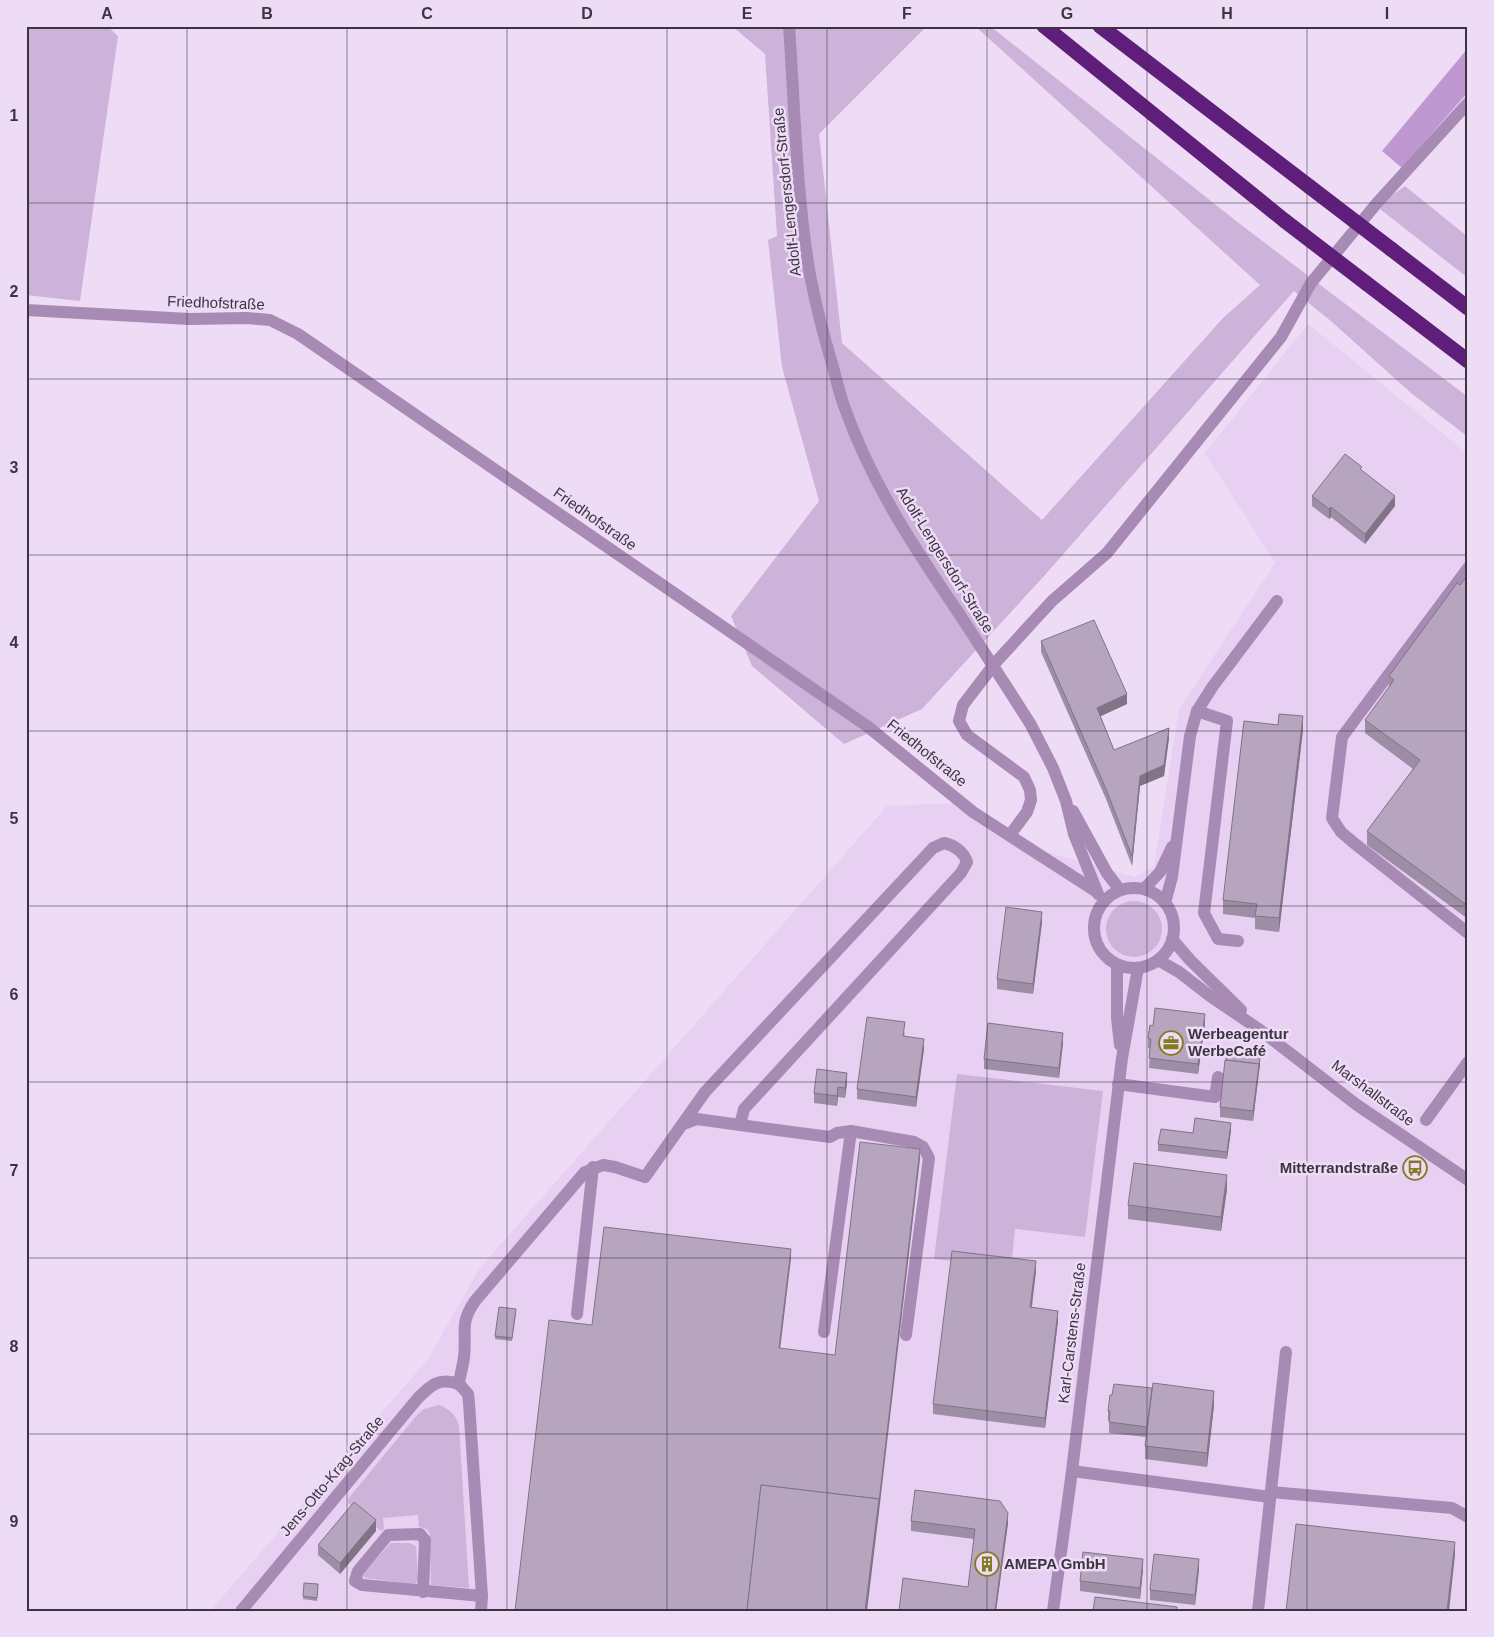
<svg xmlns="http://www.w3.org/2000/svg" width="1494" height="1637" viewBox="0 0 1494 1637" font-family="Helvetica,sans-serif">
<rect width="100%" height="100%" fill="#eedcf7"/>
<polygon fill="#e7d0f2" points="1308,324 1468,454 1468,1611 210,1611 428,1359 479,1269 887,806 959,803 1005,840 1135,877 1154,866 1179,709 1275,563 1205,453"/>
<g fill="#cdb3da">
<polygon points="26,26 107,26 118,36 80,301 26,295"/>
<polygon points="732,26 927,26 819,134 842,343 1042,520 1223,318 1260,285 975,26 990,26 1240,224 1468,397 1468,437 1411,393 1332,322 1294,291 1045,575 922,709 844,744 752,666 731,616 819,501 782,367 768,240 777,236 765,54"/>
<polygon points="1405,186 1468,237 1468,278 1380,209 1391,196"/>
<circle cx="1134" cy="929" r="28"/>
<polygon points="957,1074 1103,1091 1085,1237 1015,1229 1011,1268 934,1259"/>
<path d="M439 1405C450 1409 456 1415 459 1426L469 1588 431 1585 430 1534 427 1529 419 1527 418 1515 383 1518 384 1529 381 1531 347 1502 348 1499 417 1415 424 1409Z"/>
<polygon points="391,1543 409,1543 416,1546 418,1579 416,1583 413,1584 365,1578 363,1576 363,1573"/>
</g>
<polygon fill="#bf98d2" points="1468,48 1468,92 1402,168 1382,151"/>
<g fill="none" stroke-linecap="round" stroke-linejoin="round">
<g stroke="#a78bb4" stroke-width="12">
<path d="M789 26C795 109 796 194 810 275 816 306 824 337 833 367 837 382 840 397 846 411 872 484 915 549 958 612"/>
<polyline points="26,310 189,319 247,318 270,320 298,334 867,726 973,812 1097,892"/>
<polyline points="1468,568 1342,737 1332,818 1341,832 1354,843 1468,933"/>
<polyline points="1010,692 1031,725 1053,768 1066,801 1074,834 1098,894"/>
<polyline points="1197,711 1227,721 1204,913 1218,939 1238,941"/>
<polyline points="1073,811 1107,873 1120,890"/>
<polyline points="1010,835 1027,812 1031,800 1030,790 1024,777 967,735 959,721 963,705 996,662 1052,601 1107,553 1281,337 1311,283 1377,203 1468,103"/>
<circle cx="1134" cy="928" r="40"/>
<polyline points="1144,889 1160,872 1172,847"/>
<polyline points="1165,903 1172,877 1190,736 1197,711 1213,686 1277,601"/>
<polyline points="1172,939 1190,960 1241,1010"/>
<polyline points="1158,960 1179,972 1210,996 1260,1030 1357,1105 1468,1180"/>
<polyline points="1117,965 1117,1018 1120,1045"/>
<polyline points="1118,1084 1215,1097 1218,1077"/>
<polyline points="1426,1120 1468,1062"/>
<polyline points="740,1125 830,1137 837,1133 851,1131 824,1332"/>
<polyline points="851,1131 914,1142 923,1147 929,1158 906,1335"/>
<polyline points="577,1314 593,1167"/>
<polyline points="459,1384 468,1394 469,1403 482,1596 481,1611"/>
<polyline points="1072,1471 1270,1497"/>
<polyline points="1271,1492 1452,1508 1468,1517"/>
<polyline points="423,1592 425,1540 420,1534 388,1535 358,1571 355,1581 362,1585 482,1596"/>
<path d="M241 1611 418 1398C431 1385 439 1377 459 1384 460 1375 463 1366 464 1357 467 1332 459 1324 475 1301L585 1172 603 1165 615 1167 645 1177 705 1092 933 848 944 843C954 845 964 852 967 862L961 873 744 1109 740 1125 697 1119 683 1124"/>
<polyline points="1053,1611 1072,1471 1122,1058 1138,968"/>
<polyline points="1258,1611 1286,1352"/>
</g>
<g stroke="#5f1e79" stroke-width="15">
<polyline points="1044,26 1285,221"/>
<polyline points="1100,26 1310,187"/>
<polyline points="1391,249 1468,308"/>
<polyline points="1366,283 1468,361"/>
</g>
<polyline stroke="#a78bb4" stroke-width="12" points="958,612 1010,692"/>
<g stroke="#5f1e79" stroke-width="15">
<polyline points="1310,187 1391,249"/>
<polyline points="1285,221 1366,283"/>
</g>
</g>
<g fill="#9d8ea5">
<polygon points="1362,471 1395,506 1365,544 1331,517 1329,519 1312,506 1312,496"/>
<polygon points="1468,575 1468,919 1367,845 1367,831 1413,769 1365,733 1365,720 1389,688 1389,676"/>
<polygon points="1041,641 1127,704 1100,716 1114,750 1169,738 1164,776 1140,786 1132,866 1106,799 1041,652"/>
<polygon points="1303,730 1279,932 1255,929 1255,918 1223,914 1223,900"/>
<polygon points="1042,922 1033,994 997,989 997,979"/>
<polygon points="1205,1024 1198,1074 1149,1068 1150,1049 1148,1048 1148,1038 1153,1026"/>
<polygon points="905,1032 904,1037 924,1049 916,1107 857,1099 857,1089"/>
<polygon points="1063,1043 1059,1078 984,1069 984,1059"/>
<polygon points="1260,1064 1253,1121 1220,1117 1220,1107"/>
<polygon points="847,1083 845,1098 838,1097 837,1106 814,1103 814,1093"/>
<polygon points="1231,1130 1227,1159 1158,1151 1158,1144"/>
<polygon points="1227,1189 1221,1231 1128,1219 1128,1205"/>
<polygon points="1036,1271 1032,1307 1058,1321 1045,1428 933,1414 933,1404"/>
<polygon points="516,1313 512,1341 495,1339 495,1336"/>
<polygon points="1214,1405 1207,1467 1145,1459 1145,1446 1146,1437 1109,1433 1109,1421 1108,1421 1108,1411"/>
<polygon points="911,1521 1008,1523 996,1611 899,1611 968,1587 974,1539 911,1531"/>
<polygon points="376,1531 340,1574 318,1555 318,1545"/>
<polygon points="1143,1569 1140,1599 1080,1591 1080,1581"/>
<polygon points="1199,1569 1195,1605 1150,1600 1150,1590"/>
<polygon points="318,1588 317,1601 303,1599 303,1596"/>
</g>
<g fill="#807486">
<polygon points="1395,496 1395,506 1365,544 1365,534"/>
<polygon points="1331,507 1331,517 1329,519 1329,509"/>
<polygon points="1127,694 1127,704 1097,718 1097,708"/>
<polygon points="1303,716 1303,730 1279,932 1279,918"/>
<polygon points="1169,728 1169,738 1164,776 1140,786 1132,866 1132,856 1140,776"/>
<polygon points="1042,912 1042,922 1033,994 1033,984"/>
<polygon points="1205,1014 1205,1024 1198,1074 1198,1064"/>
<polygon points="1063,1033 1063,1043 1059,1078 1059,1068"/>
<polygon points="924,1039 924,1049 916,1107 916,1097"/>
<polygon points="1260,1058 1260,1064 1253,1121 1253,1111"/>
<polygon points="847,1073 847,1083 845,1098 845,1088"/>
<polygon points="838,1087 838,1097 837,1106 837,1096"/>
<polygon points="1231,1123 1231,1130 1227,1159 1227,1152"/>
<polygon points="920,1149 920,1159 879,1512 867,1611 865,1611"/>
<polygon points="1227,1175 1227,1189 1221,1231 1221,1217"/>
<polygon points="791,1249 791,1259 779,1358 779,1348"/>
<polygon points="1036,1261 1036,1271 1030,1317 1030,1307"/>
<polygon points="1058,1311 1058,1321 1045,1428 1045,1418"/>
<polygon points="1214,1391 1214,1405 1207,1467 1207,1453"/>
<polygon points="1008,1513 1008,1523 996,1611 995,1611"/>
<polygon points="376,1520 376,1531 340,1574 340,1563"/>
<polygon points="1455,1542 1455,1555 1449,1611 1447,1611"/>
<polygon points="1143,1559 1143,1569 1140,1599 1140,1588"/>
<polygon points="1199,1559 1199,1569 1195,1605 1195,1595"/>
</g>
<g fill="#b7a5c0" stroke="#807486">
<polygon points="1345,454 1362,467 1360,469 1395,496 1365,534 1331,507 1329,509 1312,496"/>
<polygon points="1468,575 1468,906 1367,831 1420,760 1365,720 1394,680 1389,676 1457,583 1460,585"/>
<polygon points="1094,620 1127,694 1097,708 1114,750 1169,728 1164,765 1140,776 1132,856 1106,789 1041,641"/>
<polygon points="1279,714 1303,716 1279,918 1255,916 1257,904 1223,900 1244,721 1278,725"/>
<polygon points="1006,907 1042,912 1033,984 997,979"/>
<polygon points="1155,1008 1205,1014 1198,1064 1149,1058 1151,1039 1148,1038 1150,1025 1153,1026"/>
<polygon points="867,1017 905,1022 903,1036 924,1039 916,1097 857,1089"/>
<polygon points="988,1023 1063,1033 1059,1068 984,1059"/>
<polygon points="1226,1054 1260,1058 1259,1068 1259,1064 1226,1060"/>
<polygon points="1225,1060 1259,1064 1253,1111 1220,1107"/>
<polygon points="817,1069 847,1073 845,1088 838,1087 837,1096 814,1093"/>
<polygon points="1195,1118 1231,1123 1227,1152 1158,1144 1161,1129 1193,1133"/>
<polygon points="860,1142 920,1149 879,1502 879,1499 761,1485 747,1611 515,1611 549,1320 592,1325 604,1227 791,1249 779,1348 835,1355"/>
<polygon points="1134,1163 1227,1175 1221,1217 1128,1205"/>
<polygon points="952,1251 1036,1261 1030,1307 1058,1311 1045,1418 933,1404"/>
<polygon points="499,1307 516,1309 512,1338 495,1336"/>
<polygon points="1153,1383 1214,1391 1207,1453 1145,1446"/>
<polygon points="1114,1384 1152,1388 1147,1427 1109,1422 1110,1411 1108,1411 1110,1395 1112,1395"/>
<polygon points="761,1485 879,1499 865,1611 747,1611"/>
<polygon points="915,1490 1000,1501 1008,1513 995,1611 899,1611 903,1578 968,1587 975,1529 911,1521"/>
<polygon points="354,1502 376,1520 340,1563 318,1545"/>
<polygon points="1296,1524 1455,1542 1447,1611 1286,1611"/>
<polygon points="1083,1552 1143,1559 1140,1588 1080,1581"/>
<polygon points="1154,1554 1199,1559 1195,1595 1150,1590"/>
<polygon points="304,1583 318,1584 317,1598 303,1596"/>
<polygon points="1095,1597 1177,1607 1177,1611 1093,1611"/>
</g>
<path fill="none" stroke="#3c3540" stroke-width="1" stroke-opacity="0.55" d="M187 26V1611M347 26V1611M507 26V1611M667 26V1611M827 26V1611M987 26V1611M1147 26V1611M1307 26V1611M26 203H1468M26 379H1468M26 555H1468M26 731H1468M26 906H1468M26 1082H1468M26 1258H1468M26 1434H1468"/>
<defs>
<g id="office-ring" transform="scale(1.25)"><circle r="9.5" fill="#eedcf7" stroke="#837b21" stroke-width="1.5"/><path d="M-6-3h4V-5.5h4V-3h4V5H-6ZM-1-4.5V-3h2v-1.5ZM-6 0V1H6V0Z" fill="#837b21"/></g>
<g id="bus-ring" transform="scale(1.25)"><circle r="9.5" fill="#eedcf7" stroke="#837b21" stroke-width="1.5"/><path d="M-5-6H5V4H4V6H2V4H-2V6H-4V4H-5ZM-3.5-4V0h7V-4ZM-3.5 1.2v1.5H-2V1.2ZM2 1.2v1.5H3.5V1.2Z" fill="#837b21"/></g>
<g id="building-ring" transform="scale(1.25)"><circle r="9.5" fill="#eedcf7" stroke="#837b21" stroke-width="1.5"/><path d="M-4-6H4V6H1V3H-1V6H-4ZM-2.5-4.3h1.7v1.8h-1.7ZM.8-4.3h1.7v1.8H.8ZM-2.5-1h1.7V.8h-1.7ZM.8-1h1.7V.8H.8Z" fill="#837b21"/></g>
</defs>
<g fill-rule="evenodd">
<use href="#office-ring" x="1171" y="1043"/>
<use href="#bus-ring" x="1415" y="1168"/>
<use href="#building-ring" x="987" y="1564"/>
</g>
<g text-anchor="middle" stroke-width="5" stroke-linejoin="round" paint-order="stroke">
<g font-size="15" fill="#3c3540" stroke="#eedcf7">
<text transform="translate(787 192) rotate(-96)" y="5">Adolf-Lengersdorf-Straße</text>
<text transform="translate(216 303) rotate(2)" y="5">Friedhofstraße</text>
<text transform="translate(595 519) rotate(35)" y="5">Friedhofstraße</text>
<text transform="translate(945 560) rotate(58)" y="5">Adolf-Lengersdorf-Straße</text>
<text transform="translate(927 753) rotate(39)" y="5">Friedhofstraße</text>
<text transform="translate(1373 1093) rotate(37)" y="5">Marshallstraße</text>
<text transform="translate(1072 1333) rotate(-83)" y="5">Karl-Carstens-Straße</text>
<text transform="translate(332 1476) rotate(-50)" y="5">Jens-Otto-Krag-Straße</text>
</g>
<g font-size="15" font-weight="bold" fill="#3c3540" stroke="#eedcf7" text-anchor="start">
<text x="1188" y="1039">Werbeagentur<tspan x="1188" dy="17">WerbeCafé</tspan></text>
<text x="1398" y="1173" text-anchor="end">Mitterrandstraße</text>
<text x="1004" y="1569">AMEPA GmbH</text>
</g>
</g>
<rect width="1494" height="1637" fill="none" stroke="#eedcf7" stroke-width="55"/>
<rect x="28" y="28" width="1438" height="1582" fill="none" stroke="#3c3540" stroke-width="2"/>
<g font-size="16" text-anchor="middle" font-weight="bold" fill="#3c3540">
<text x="107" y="19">A</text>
<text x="267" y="19">B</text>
<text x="427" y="19">C</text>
<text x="587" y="19">D</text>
<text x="747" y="19">E</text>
<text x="907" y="19">F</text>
<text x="1067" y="19">G</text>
<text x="1227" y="19">H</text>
<text x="1387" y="19">I</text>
<text x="14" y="121">1</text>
<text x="14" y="297">2</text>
<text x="14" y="473">3</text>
<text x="14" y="648">4</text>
<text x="14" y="824">5</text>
<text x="14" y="1000">6</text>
<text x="14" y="1176">7</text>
<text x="14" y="1352">8</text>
<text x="14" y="1527">9</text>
</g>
</svg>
